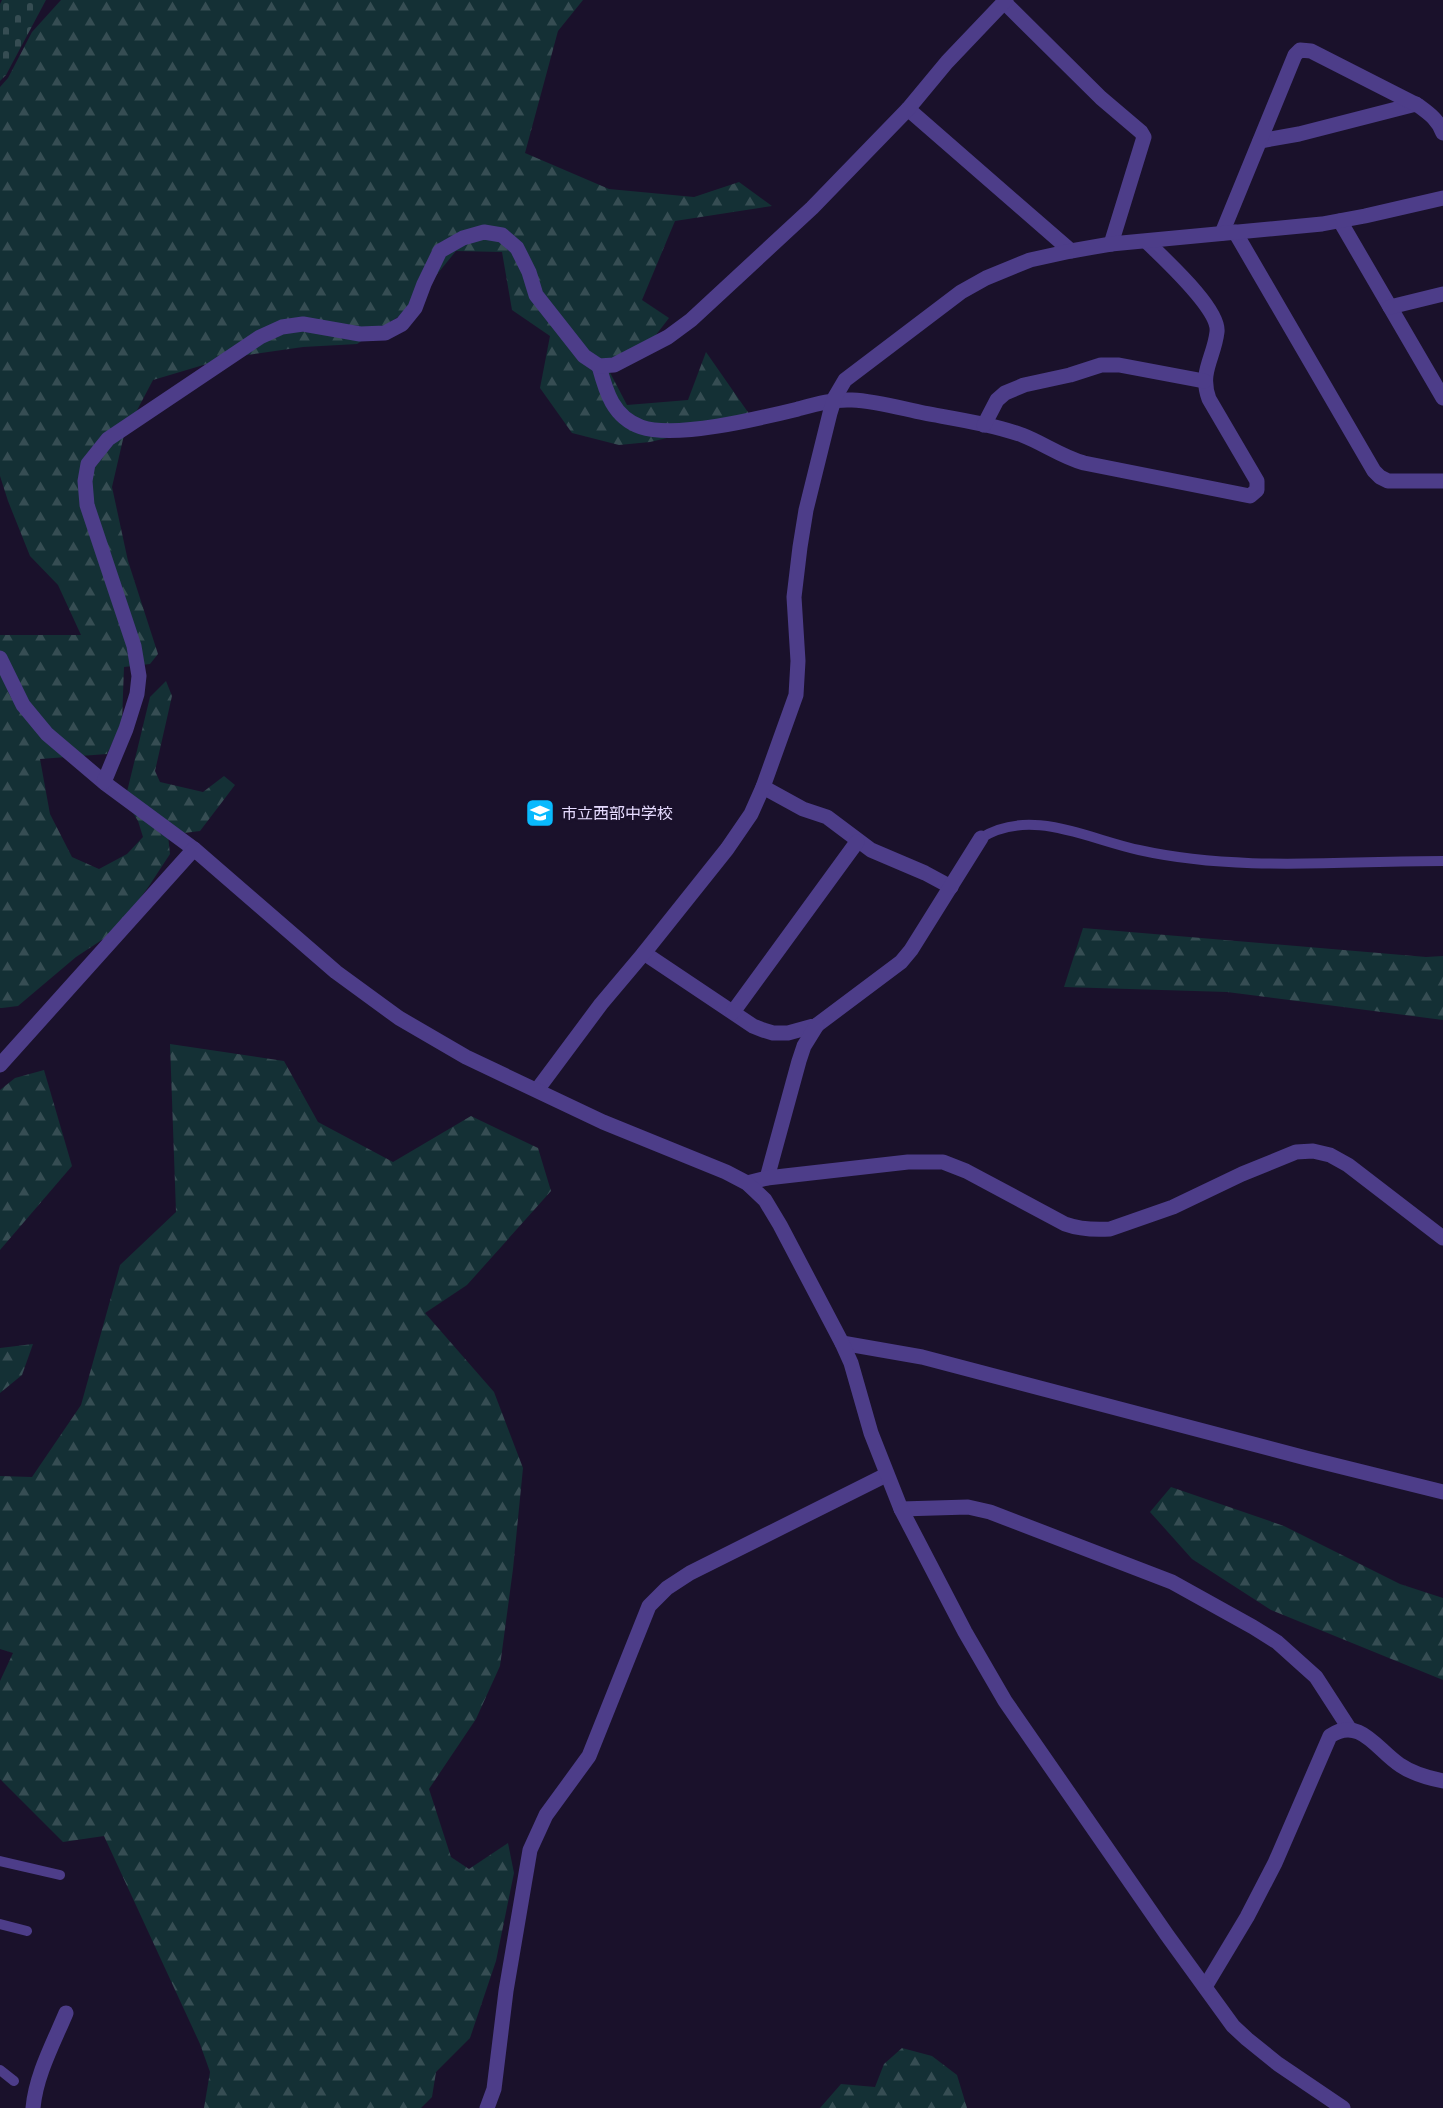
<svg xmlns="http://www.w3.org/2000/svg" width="1443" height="2108" viewBox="0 0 1443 2108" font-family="Quicksand,'Noto Sans JP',sans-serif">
<defs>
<pattern id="forest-firs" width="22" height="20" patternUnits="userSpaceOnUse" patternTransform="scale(1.5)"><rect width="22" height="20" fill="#143035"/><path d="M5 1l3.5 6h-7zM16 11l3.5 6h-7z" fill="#364d53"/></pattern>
<pattern id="cemetery-stones" width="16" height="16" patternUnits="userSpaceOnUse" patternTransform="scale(1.5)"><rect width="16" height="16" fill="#143035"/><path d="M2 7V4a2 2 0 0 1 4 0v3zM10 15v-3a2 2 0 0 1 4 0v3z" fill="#364d53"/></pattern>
</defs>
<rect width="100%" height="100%" fill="#1a112b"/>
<g fill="url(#forest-firs)">
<polygon points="61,0 583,0 558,31 525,153 609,189 694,197 739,182 772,206 675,221 642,300 669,318 649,344 605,363 627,405 688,400 706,352 752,418 650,442 619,445 572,433 540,388 550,336 512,310 502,252 456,251 407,311 357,344 303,347 227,358 153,380 124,435 112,487 128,561 158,654 150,664 124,667 122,722 107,754 40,759 50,814 72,857 99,869 127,854 143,837 138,821 125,800 150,697 166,681 172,696 155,771 160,782 203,792 224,776 235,785 200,831 168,835 170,854 149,886 117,930 76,957 18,1006 2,1008 0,1008 0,635 81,635 58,585 30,556 8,501 0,476 0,87 8,78 32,32"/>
<polygon points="1083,928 1426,957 1443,956 1443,1020 1227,992 1064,987"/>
<polygon points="170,1044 284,1061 318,1122 393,1162 471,1116 538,1148 551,1191 467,1285 425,1313 494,1392 523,1468 513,1569 500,1666 476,1719 429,1789 451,1857 469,1869 508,1843 514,1873 496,1961 470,2038 436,2072 432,2097 421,2108 204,2108 210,2072 200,2044 104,1836 63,1842 0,1779 0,1681 13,1653 0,1649 0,1476 32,1477 81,1405 120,1265 176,1212"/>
<polygon points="44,1070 72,1166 0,1250 0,1090 15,1078"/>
<polygon points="33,1344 22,1375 0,1393 0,1348"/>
<polygon points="1171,1487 1284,1526 1400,1584 1443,1598 1443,1680 1271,1610 1192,1559 1150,1512"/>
<polygon points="902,2048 932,2056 957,2075 967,2108 820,2108 841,2084 875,2087 884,2064"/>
</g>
<polygon fill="url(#cemetery-stones)" points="2,0 46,0 6,75 0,81 0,4"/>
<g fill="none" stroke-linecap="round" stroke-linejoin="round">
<g stroke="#4d3d89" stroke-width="10">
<path d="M981 838C1030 807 1088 839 1139 850 1238 872 1342 861 1443 861"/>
<polyline points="0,1861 60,1875"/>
<polyline points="0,1924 27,1931"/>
<polyline points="0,2070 14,2081"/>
</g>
<g stroke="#4d3d89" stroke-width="15">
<polyline points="1004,2 1101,98 1141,132 1144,137 1111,244"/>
<polyline points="908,109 1071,251"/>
<polyline points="1260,141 1299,134 1416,104"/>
<polyline points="1340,221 1443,398"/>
<polyline points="1235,232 1374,471 1380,477 1388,481 1443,481"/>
<path d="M1222 233 1295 55 1300 50 1311 51 1419 106C1430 114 1438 120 1443 133"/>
<polyline points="1390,307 1443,294"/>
<path d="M599 366C606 392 613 417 641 427 676 439 761 418 798 409 816 404 833 399 852 400 876 401 900 408 924 413 956 419 991 424 1022 435 1043 443 1062 457 1084 463L1250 496 1257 490V481L1209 399C1199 372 1214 358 1217 332 1220 309 1164 259 1147 242"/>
<polyline points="984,425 997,400 1005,393 1024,385 1070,375 1101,365 1119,365 1204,381"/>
<polyline points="0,658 23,705 47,734 106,784 194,849"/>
<polyline points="104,782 126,729 137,694 139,676 134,646 87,505 85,481 88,464 108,439 260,337 282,327 303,324 360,334 385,333 402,324 415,308 424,284 440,251 463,238 484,232 502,235 517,248 529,272 536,295 584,356 599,366 614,365 668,337 691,320 812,208 908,109 947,62 1006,0"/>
<polyline points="763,787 803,809 827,817 871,850 925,873 951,887"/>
<polyline points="644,953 753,1026 763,1030 773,1033 788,1033 817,1025 901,962 911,950 981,838"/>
<polyline points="733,1012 857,842"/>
<polyline points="537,1090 601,1004 644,953 727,849 751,814 763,787 796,695 798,661 794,597 800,547 806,510 830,413 835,397 845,380 961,292 986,278 1030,260 1071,251 1111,244 1322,224 1365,216 1443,198"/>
<polyline points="767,1178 799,1061 804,1046 817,1025"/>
<path d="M747 1183 767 1178 908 1162H943L966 1171 1065 1224C1079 1229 1095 1230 1110 1229L1173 1207 1242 1174 1296 1152 1313 1151 1330 1155 1348 1165 1443 1238"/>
<polyline points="842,1343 922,1357 1306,1458 1443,1492"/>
<polyline points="901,1509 968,1507 990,1512 1172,1582 1253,1627 1277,1642 1316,1677 1349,1728"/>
<path d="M1205 1987 1247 1917 1275 1863 1330 1736C1360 1716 1377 1750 1400 1765 1413 1774 1428 1778 1443 1781"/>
<path d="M33 2108C36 2075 53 2044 66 2013"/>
<polyline points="487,2108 494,2089 506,1991 530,1850 546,1815 589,1756 649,1606 667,1588 690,1573 886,1475"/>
</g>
<polyline stroke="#4d3d89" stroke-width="15" points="0,1065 194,849 336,972 399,1018 466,1057 603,1122 726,1172 747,1183 765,1200 780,1225 842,1343 851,1363 871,1433 901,1509 965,1632 1005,1701 1167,1935 1233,2026 1247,2039 1278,2064 1343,2108"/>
</g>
<defs>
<g id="school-square" transform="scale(1.5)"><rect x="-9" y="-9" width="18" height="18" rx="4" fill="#09b9fd" stroke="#1a112b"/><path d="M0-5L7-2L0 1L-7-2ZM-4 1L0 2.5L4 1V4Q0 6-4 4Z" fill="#fff"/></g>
</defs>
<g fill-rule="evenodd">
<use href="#school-square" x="540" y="813"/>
</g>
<g text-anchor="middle" stroke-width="5" stroke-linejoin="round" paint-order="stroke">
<g font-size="16" fill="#e6dbff" stroke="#1a112b" text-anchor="start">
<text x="561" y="819">市立西部中学校</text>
</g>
</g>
</svg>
